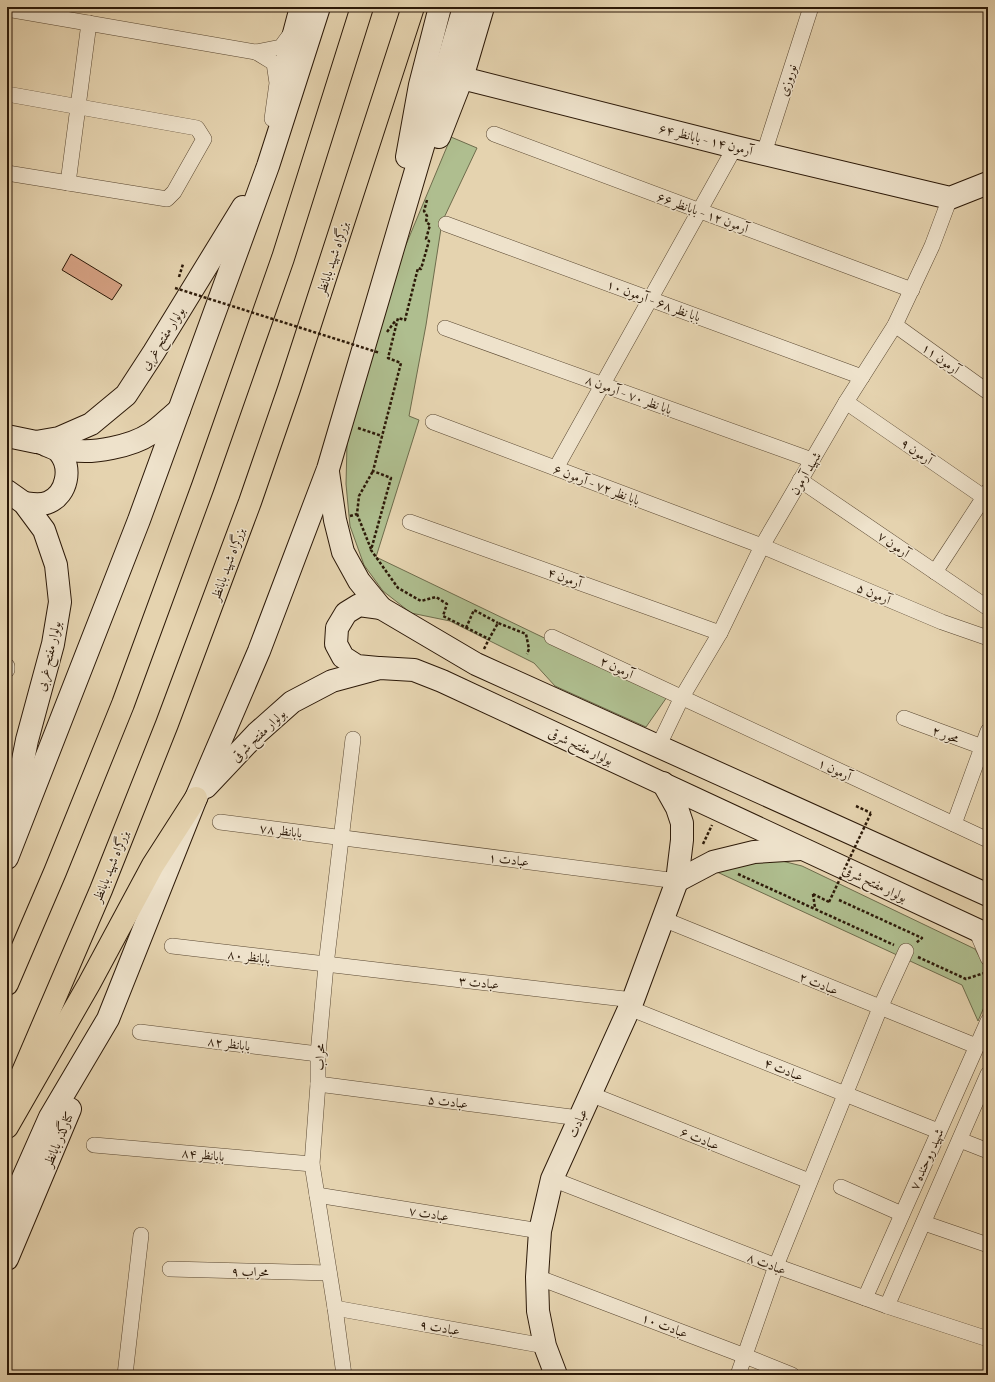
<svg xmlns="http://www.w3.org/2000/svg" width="995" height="1382" viewBox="0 0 995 1382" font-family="'Libre Bodoni',Amiri,serif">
<rect width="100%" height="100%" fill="#e5d3af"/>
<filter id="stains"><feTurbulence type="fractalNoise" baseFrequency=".005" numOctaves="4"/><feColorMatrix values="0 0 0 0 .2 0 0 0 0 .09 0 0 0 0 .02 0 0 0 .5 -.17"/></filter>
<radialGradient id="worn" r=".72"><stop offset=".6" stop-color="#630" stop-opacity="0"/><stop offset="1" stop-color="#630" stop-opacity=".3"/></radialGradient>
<g fill="#afbe8f" stroke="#6e6c4c">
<polygon points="451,137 477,148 442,222 426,325 409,416 419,420 376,557 667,697 646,727 555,686 534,663 450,621 411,613 383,591 364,565 350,526 346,484 347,444 395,271"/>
<polygon points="753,859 782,861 802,866 975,949 987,970 988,976 988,998 978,1021 962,985 717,872"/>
</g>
<polygon fill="#d6a284" stroke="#2c1908" points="71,254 122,285 112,300 62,270"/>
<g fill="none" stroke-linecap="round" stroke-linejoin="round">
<g stroke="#5a4832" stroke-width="16">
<g id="street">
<polyline points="7,9 256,52 281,47 292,32"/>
<polyline points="256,52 274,63 277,83 272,119"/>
<polyline points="7,94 197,128 204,139 174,192 167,199 7,173"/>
<polyline points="494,134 912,290"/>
<polyline points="764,153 811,7"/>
<polyline points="68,183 89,23"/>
<polyline points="446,224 862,377"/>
<polyline points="895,325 988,392"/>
<polyline points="445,328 812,460"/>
<polyline points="846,402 988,500"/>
<polyline points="433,422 762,546 942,622 988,638"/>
<polyline points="556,468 735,147"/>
<polyline points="800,480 988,608"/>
<polyline points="410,522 720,633"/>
<polyline points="935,572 988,491"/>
<polyline points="552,637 988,840"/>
<polyline points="7,666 7,670"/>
<polyline points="904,718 988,749"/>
<polyline points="658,747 682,697 720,633 762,546 846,402 895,325 932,246 950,198"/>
<polyline points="220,822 677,881"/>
<polyline points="954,824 988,731"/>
<polyline points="663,919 976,1046"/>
<polyline points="976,930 988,958"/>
<polyline points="172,946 633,1000"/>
<polyline points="629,1008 938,1131"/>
<polyline points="140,1032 318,1054"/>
<polyline points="318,1084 579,1118"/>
<polyline points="590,1094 809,1181"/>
<polyline points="960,1140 988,1151"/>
<polyline points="94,1145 312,1164"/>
<polyline points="552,1179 776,1266 887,1306 985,1338"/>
<polyline points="841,1187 902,1214"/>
<polyline points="317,1195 540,1231"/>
<polyline points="924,1223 988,1245"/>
<polyline points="170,1269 329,1273"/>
<polyline points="537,1277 745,1356 792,1375"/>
<polyline points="865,1298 988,1021"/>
<polyline points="887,1306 988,1074"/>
<polyline points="335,1308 545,1346"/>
<polyline points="125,1375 141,1235"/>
<polyline points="344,1375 335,1308 312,1164 318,1084 318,1054 326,965 353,739"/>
<polyline points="738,1375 776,1266 880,1008 906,951"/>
</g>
</g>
<g stroke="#2c1908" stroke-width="24">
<g id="secondary">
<polyline points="283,75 301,7"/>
<polyline points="462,78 735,147 950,198 988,183"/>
<polyline points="439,137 462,78 483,7"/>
<polyline points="407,157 420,85 440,7"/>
<polyline points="7,436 36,442 59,438 91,424 126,395 154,352 243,207"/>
<path d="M41 443C51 445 61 449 72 450 93 454 132 446 150 434 160 428 169 418 179 410"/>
<polyline points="328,472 335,520 343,552 359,581 381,608 476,664 988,895"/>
<polyline points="7,491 24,503 44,530 56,565 60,602 53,644 27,740 12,815"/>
<path d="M24 503C32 504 41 506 49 502 67 494 72 468 60 453 57 449 51 447 46 445"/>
<polyline points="378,668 357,666 343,657 336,644 337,628 346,613 359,605 381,608"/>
<polyline points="206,787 257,733 292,702 332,681 380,668 414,670 442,681 988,935"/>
<polyline points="7,858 139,520 268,166 319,7"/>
<polyline points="677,881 713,862 754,852 801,849"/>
<polyline points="7,1214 50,1117 108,1019 196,798 259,651 328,469 464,7"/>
<polyline points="7,1259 70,1109"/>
<polyline points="556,1375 545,1346 538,1311 537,1277 540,1231 552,1179 633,1000 677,881 682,840 682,823 677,808 663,783"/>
</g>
</g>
<g stroke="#2c1908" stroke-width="24">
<g id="highway">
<polyline points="7,984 55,872 123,704 203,486 283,258 362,7"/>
<polyline points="7,1109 101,890 167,724 250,502 289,389 413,7"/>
<polyline points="7,1127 89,984 153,865 196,798"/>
</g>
</g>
<g stroke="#2c1908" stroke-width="2.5" stroke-dasharray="3 2" stroke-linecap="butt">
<polyline points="427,200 424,211 427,216 426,222 430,225 426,239 429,241 421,269 418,268 405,320 398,318 388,358 401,363 373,471 391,478 371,550 398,588 421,601 436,597 447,604 443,616 489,639 498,623 526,634 529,649 527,654"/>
<polyline points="179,277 183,264"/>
<polyline points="387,332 396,320"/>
<polyline points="358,428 382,436"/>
<polyline points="357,514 371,549"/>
<polyline points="350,516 357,514 359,496 373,471"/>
<polyline points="466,628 474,610 498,623"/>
<polyline points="484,649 489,639"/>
<polyline points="856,806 871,813"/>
<polyline points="703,844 712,825"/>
<polyline points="738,874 894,945"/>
<polyline points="813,894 829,902"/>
<polyline points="813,894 815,908"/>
<polyline points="839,900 922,938 916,943"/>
<polyline points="918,957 966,979 987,972"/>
</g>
<use href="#street" stroke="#eee2cb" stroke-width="15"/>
<use href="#secondary" stroke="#eee2cb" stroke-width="22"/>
<use href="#highway" stroke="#e5d3af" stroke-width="22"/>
<g stroke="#2c1908" stroke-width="2.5" stroke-dasharray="3 2" stroke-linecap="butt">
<polyline points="175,288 380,353"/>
<polyline points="829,902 871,813"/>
</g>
</g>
<g text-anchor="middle" stroke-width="3" stroke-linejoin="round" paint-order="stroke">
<g font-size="13" fill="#2c1908" stroke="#eee2cb">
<text transform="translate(787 80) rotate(-72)" y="5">نوروزی</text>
<text transform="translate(706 139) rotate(14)" y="5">آرمون ۱۴ - بابانظر ۶۴</text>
<text transform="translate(703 212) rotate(20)" y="5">آرمون ۱۲ - بابانظر ۶۶</text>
<text transform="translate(332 258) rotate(-72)" y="5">بزرگراه شهید بابانظر</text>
<text transform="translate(654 300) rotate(20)" y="5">بابا نظر ۶۸ - آرمون ۱۰</text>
<text transform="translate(162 338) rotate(-58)" y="5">بولوار مفتح غربی</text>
<text transform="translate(941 358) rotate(36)" y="5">آرمون ۱۱</text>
<text transform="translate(629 394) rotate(20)" y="5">بابا نظر ۷۰ - آرمون ۸</text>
<text transform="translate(917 451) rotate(35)" y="5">آرمون ۹</text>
<text transform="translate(805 473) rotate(-59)" y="5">شهید آرمون</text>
<text transform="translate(597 484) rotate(21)" y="5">بابا نظر ۷۲ - آرمون ۶</text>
<text transform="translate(894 544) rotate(35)" y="5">آرمون ۷</text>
<text transform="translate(227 564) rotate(-70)" y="5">بزرگراه شهید بابانظر</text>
<text transform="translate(565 577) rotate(20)" y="5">آرمون ۴</text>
<text transform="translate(874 593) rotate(23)" y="5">آرمون ۵</text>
<text transform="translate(48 656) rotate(-77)" y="5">بولوار مفتح غربی</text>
<text transform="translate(617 667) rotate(25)" y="5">آرمون ۲</text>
<text transform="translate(946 734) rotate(21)" y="5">محور ۲</text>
<text transform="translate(258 735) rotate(-44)" y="5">بولوار مفتح شرقی</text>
<text transform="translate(581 746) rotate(25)" y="5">بولوار مفتح شرقی</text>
<text transform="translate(835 769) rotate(25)" y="5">آرمون ۱</text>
<text transform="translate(281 830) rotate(7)" y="5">بابانظر ۷۸</text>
<text transform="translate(509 859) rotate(7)" y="5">عبادت ۱</text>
<text transform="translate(110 866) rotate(-68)" y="5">بزرگراه شهید بابانظر</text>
<text transform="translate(875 883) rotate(25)" y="5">بولوار مفتح شرقی</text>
<text transform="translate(249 956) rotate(7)" y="5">بابانظر ۸۰</text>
<text transform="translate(479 982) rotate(6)" y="5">عبادت ۳</text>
<text transform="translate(819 983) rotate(22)" y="5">عبادت ۲</text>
<text transform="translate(229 1043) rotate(7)" y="5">بابانظر ۸۲</text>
<text transform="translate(319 1057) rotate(-88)" y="5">محراب</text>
<text transform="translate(784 1069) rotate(22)" y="5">عبادت ۴</text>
<text transform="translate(448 1101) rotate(7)" y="5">عبادت ۵</text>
<text transform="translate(577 1123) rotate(-66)" y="5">عبادت</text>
<text transform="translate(700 1138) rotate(22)" y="5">عبادت ۶</text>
<text transform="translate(58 1139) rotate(-67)" y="5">کنارگذر بابانظر</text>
<text transform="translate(203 1154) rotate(5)" y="5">بابانظر ۸۴</text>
<text transform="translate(926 1159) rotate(-66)" y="5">شهید روحنده ۷</text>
<text transform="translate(429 1213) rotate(9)" y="5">عبادت ۷</text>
<text transform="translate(767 1263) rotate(21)" y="5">عبادت ۸</text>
<text transform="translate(250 1271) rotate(1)" y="5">محراب ۹</text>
<text transform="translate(665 1325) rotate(21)" y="5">عبادت ۱۰</text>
<text transform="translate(440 1327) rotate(10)" y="5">عبادت ۹</text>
</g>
</g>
<rect width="995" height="1382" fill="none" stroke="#e5d3af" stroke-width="24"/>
<rect x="8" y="8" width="979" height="1366" fill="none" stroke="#2c1908" stroke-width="2"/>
<rect x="12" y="12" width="971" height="1358" fill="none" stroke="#2c1908"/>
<rect width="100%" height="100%" filter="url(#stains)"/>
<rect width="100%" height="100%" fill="url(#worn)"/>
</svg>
